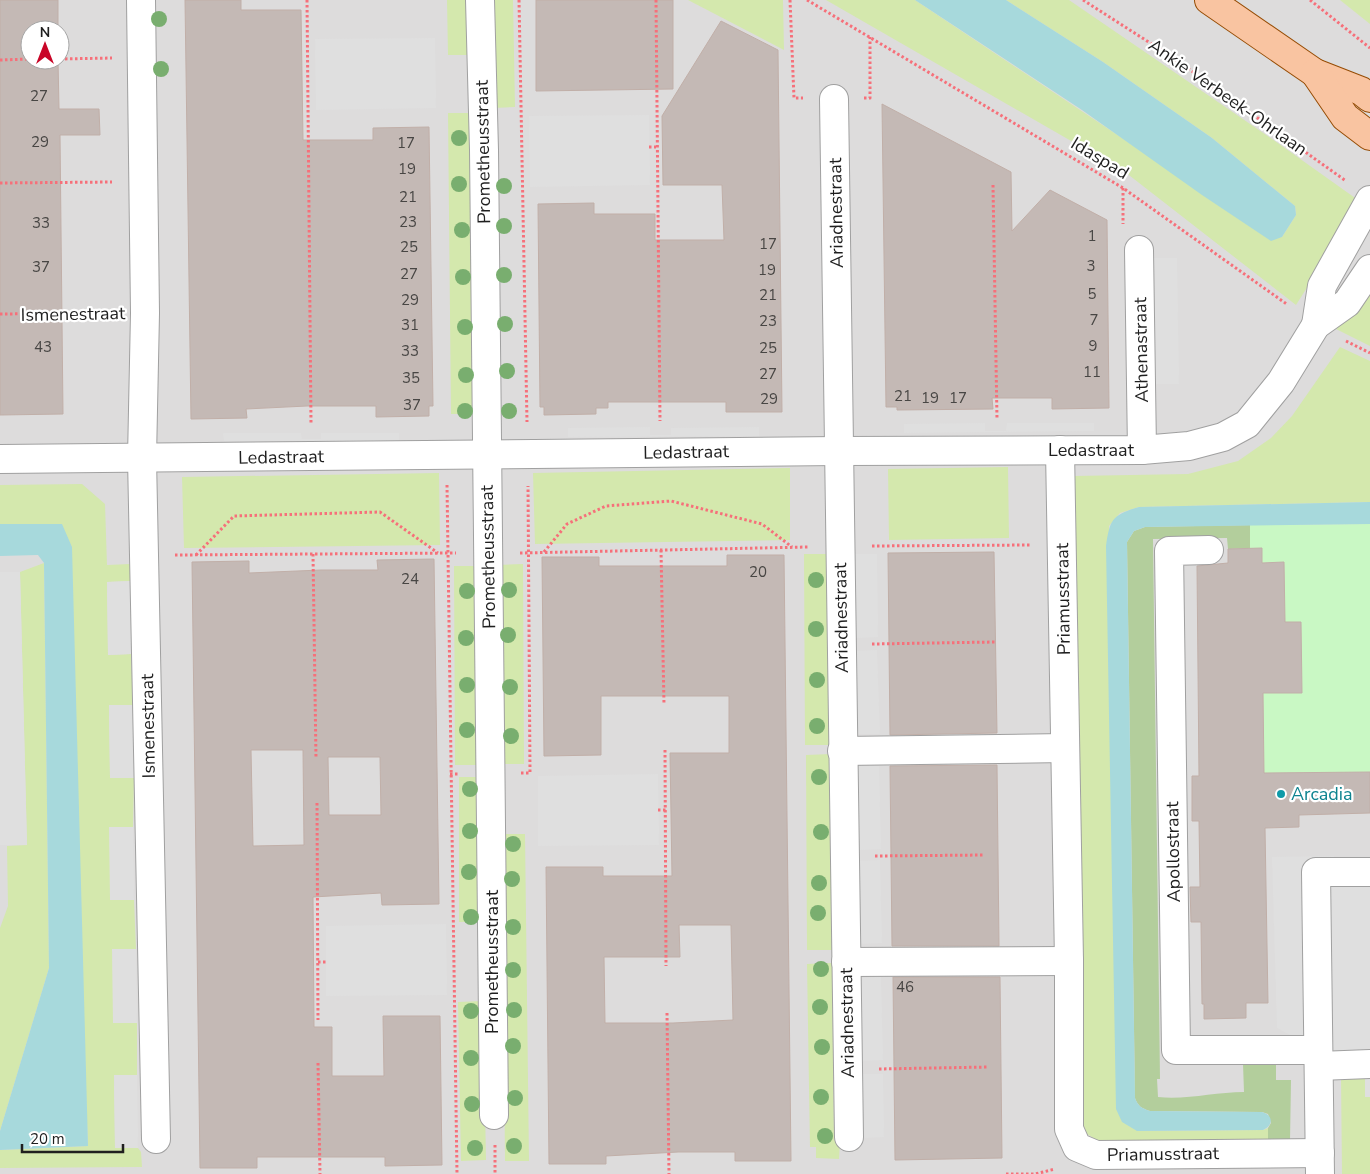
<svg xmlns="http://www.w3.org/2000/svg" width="1370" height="1174" viewBox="0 0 1370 1174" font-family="'Nunito Sans',sans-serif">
<rect width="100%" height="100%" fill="#f0ebe6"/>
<path fill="#dddcdc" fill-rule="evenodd" d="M0 0H1370V1174H0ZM30 30H60V60H30Z"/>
<g fill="#d4e8ad">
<polygon points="447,0 469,0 471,55 448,55"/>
<polygon points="492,0 513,0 515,107 494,108"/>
<polygon points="688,0 783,0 784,50"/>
<polygon points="826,0 915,0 1137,148 1282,237 1296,215 1295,206 1212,138 1103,62 1006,0 1069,0 1275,141 1358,200 1329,253 1296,305 1125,172"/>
<polygon points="1340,0 1370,0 1370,24"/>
<polygon points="448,113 471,113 476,414 451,414"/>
<polygon points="1370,282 1370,346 1336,329"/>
<polygon points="1340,347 1370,361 1370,502 1139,507 1120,513 1109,526 1137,1131 1263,1130 1268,1128 1268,1141 1103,1144 1087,1134 1081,1120 1073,476 1188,474 1238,461 1271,438 1292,416"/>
<polygon points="1008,467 1009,538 889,540 888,469"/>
<polygon points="790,468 790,540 535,544 533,473"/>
<polygon points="439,473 440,545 184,548 182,477"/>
<polygon points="82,484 105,504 107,565 130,564 130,581 107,582 108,655 131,654 133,705 109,705 110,778 134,778 133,827 110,827 111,900 134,900 136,949 113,949 113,1023 137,1023 137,1075 114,1075 115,1148 138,1148 141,1152 142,1167 0,1168 0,1150 88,1146 62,524 0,524 0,485"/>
<polygon points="804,554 829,554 830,745 805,745"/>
<polygon points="44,563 49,968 0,1131 0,928 8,906 7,846 27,845 20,572"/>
<polygon points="523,564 524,764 499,764 498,565"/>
<polygon points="454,566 479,566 480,765 455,765"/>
<polygon points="831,754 832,950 807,950 806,755"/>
<rect x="459" y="777" width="22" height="145"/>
<polygon points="502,834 525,834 529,1161 505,1161"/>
<polygon points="832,963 834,1140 840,1142 839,1159 816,1158 816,1147 810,1147 807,964"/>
<polygon points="483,1001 486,1160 461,1161 458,1002"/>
<polygon points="1365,1075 1365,1097 1370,1097 1370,1174 1342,1174 1341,1076"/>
</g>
<path fill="#b3ce9c" d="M1250 525V548L1228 549 1227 538 1153 539 1160 1079H1157L1158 1097C1187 1100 1215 1092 1244 1092L1243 1064H1276V1080H1291L1290 1141H1268V1128L1271 1123 1268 1114 1262 1112 1150 1111C1141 1108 1138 1106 1135 1098L1127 542 1134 531 1145 527Z"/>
<polygon fill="#c9f8c4" points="1370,524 1370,772 1348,772 1348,778 1264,773 1263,693 1302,693 1301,622 1285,622 1284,562 1262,563 1250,548 1250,525"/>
<g fill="#dfdfdf">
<polygon points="435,38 436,108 316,110 315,39"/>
<polygon points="649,115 650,185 530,187 529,116"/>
<polygon points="1152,258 1177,258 1179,384 1153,384"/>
<polygon points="985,423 985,431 1006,431 1007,423 1094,423 1094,431 904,433 904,424"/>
<polygon points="650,427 650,435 671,435 671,428 759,427 759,436 568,437 568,428"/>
<polygon points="223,433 301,433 302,439 321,439 321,433 399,433 399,441 224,441"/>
<polygon points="854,554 877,554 878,637 856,638"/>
<polygon points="0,572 20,572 27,845 0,845"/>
<polygon points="130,581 131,654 108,655 107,582"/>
<polygon points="877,650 880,734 857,734 855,651"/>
<polygon points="109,705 133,705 134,778 110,778"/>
<polygon points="856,766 879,766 881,849 859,850"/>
<polygon points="658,774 659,845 538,846 538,776"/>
<polygon points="109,827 133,827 134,900 110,900"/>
<polygon points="1334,856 1335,864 1370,864 1370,1097 1365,1097 1365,1075 1277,1028 1272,857"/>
<polygon points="880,860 882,943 859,944 857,861"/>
<polygon points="446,924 447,995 326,996 326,926"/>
<polygon points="112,949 136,949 137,1023 113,1023"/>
<polygon points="881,977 883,1060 860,1061 859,978"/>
<polygon points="861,1074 883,1074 884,1137 862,1138"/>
<polygon points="114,1075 137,1075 138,1148 115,1148"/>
</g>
<g fill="#a7d9dc">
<polygon points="915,0 1006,0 1103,62 1212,138 1295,206 1296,215 1282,237 1271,241 1202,195 1082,110"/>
<path d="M1370 502V524L1145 527 1134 531 1127 542 1135 1098C1138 1106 1141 1108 1150 1111L1262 1112C1273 1115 1274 1125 1263 1130L1137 1131 1122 1122 1116 1109 1106 546C1110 519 1112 515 1139 507Z"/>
<polygon points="0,524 62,524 72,547 88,1146 0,1150 0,1131 49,968 44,563 38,555 0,556"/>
</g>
<g fill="#c4b9b5" stroke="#c1afa8" fill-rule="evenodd">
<polygon points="0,0 58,0 58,30 30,30 30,60 58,60 59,109 99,109 100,135 60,135 63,414 0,415"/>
<polygon points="185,0 241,0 241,10 301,10 303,140 373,140 373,128 429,127 433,406 429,406 429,416 376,417 376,406 307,406 246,409 247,418 191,419"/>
<polygon points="536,0 673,0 673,89 536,91"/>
<polygon points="721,21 778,50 782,412 726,412 726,402 608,402 608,408 596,408 596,414 544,415 544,407 540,407 538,204 594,203 594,214 655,214 655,240 724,240 722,185 663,185 662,116"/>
<polygon points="882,104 1011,172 1012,231 1050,190 1107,220 1109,408 1052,409 1052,398 992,398 993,409 897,410 897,407 886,407"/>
<polygon points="1262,548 1262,563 1284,562 1285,622 1301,622 1302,693 1263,693 1264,773 1370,772 1370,813 1299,815 1299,827 1265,828 1268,1003 1246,1003 1246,1018 1204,1019 1204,1004 1202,1004 1201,922 1191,922 1190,887 1200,887 1199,821 1192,821 1192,776 1199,776 1197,566 1228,563 1228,549"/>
<polygon points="994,552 997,733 890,735 888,553"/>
<path d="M727 555H784L791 1161H735V1152H678L606 1156V1164H549L546 867H603V876H672L670 753H729V696H601V755L544 756 542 557H599V566H727ZM679 925H731L733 1020 673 1023H605L604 957H680Z"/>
<path d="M434 559 439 904 382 905 381 893 313 897 314 1027H332V1076H384L383 1016H440L442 1165 385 1166V1157H257V1168H200L192 562 249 561V573L321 570H378L377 560ZM251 750H303L304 845 253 846ZM328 757H380L381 815H329Z"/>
<polygon points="997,765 999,946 892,946 890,766"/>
<polygon points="893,977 1000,977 1002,1158 895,1160"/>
</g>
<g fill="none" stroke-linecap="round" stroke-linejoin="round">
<g stroke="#a0a0a0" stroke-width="30">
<g id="minor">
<polyline points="141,0 145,313 142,458 156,1139"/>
<polyline points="480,0 484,150 494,1115"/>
<polyline points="834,99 849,1137"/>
<polyline points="1139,250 1142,450"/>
<polyline points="1316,325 1322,286 1370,200"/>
<polyline points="1060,450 1069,961 1069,1129 1077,1147 1096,1155 1320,1153"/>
<polyline points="0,459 839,451 1142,450 1189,446 1223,437 1247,424 1281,382 1316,325 1347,303 1370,269"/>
<polyline points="1209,550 1169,551 1176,1050 1318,1050"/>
<polyline points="842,751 1065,748"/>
<polyline points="846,962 1069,961"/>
<polyline points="1319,1066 1370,1064"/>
<polyline points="1320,1174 1316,872 1370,872"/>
</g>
</g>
<g stroke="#964c04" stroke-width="30">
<g id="major">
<polyline points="1209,0 1315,73 1361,91 1370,98"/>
<polyline points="1315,73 1345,117 1370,136"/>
</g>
</g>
<g stroke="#f6707a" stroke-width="3" stroke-dasharray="2.5 2.5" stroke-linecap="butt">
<polyline points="307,0 311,424"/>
<polyline points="519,0 527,422"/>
<polyline points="656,0 660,421"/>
<polyline points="790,0 794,98 803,98"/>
<polyline points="807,0 1123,188 1288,305"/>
<polyline points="1083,0 1172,57 1346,181"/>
<polyline points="1310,0 1370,48"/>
<polyline points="60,59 112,58"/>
<polyline points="0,60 30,59"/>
<polyline points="864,98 870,98 870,37"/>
<polyline points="649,147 656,147"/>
<polyline points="0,183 112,182"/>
<polyline points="993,185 997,419"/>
<polyline points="1123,188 1123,224"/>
<polyline points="0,314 114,313"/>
<polyline points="1346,341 1370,353"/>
<polyline points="447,485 457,1174"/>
<polyline points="872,546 1031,545"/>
<polyline points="661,550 664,705"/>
<polyline points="544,552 567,524 606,506 671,501 762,524 792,547"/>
<polyline points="520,553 808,547"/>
<polyline points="313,554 316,759"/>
<polyline points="175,555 456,553"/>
<polyline points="196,555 234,516 380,512 438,553"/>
<polyline points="872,644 995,642"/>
<polyline points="665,750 666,966"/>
<polyline points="521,773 530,773 528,486"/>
<polyline points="450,774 459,774"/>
<polyline points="317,803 318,1020"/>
<polyline points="658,810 666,810"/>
<polyline points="875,856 984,855"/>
<polyline points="318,962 326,962"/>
<polyline points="667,1013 669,1174"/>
<polyline points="318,1063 320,1174"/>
<polyline points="879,1069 989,1067"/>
<polyline points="495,1145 495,1174"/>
<polyline points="1006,1174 1035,1174 1055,1169"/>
</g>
<use href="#minor" stroke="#fff" stroke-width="28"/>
<use href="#major" stroke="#f9c4a1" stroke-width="28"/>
</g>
<g fill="#79ae6f">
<circle cx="159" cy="19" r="8"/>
<circle cx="161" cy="69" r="8"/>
<circle cx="459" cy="138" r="8"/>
<circle cx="459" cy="184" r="8"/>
<circle cx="504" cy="186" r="8"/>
<circle cx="504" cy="226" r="8"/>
<circle cx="462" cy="230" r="8"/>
<circle cx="504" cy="275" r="8"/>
<circle cx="463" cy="277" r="8"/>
<circle cx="505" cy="324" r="8"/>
<circle cx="465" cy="327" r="8"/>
<circle cx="507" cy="371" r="8"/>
<circle cx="466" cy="375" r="8"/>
<circle cx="465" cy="411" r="8"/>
<circle cx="509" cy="411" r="8"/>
<circle cx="816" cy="580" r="8"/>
<circle cx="509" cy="590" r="8"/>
<circle cx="467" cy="591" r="8"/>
<circle cx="816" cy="629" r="8"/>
<circle cx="508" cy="635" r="8"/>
<circle cx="466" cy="638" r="8"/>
<circle cx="817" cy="680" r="8"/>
<circle cx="467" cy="685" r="8"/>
<circle cx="510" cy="687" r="8"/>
<circle cx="817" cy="726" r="8"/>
<circle cx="467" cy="730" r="8"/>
<circle cx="511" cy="736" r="8"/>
<circle cx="819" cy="777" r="8"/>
<circle cx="470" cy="789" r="8"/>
<circle cx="470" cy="831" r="8"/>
<circle cx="821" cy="832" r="8"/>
<circle cx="513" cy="844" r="8"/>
<circle cx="469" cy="872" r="8"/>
<circle cx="512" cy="879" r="8"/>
<circle cx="819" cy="883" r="8"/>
<circle cx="818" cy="913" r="8"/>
<circle cx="471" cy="917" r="8"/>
<circle cx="513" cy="927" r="8"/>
<circle cx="821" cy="969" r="8"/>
<circle cx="513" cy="970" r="8"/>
<circle cx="820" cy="1007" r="8"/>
<circle cx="514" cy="1010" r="8"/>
<circle cx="471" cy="1011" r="8"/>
<circle cx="513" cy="1046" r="8"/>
<circle cx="822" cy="1047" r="8"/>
<circle cx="471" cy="1058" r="8"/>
<circle cx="821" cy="1097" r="8"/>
<circle cx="515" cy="1098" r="8"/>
<circle cx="472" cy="1104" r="8"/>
<circle cx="825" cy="1136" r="8"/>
<circle cx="514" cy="1146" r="8"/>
<circle cx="475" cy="1148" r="8"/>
</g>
<circle fill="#0f9aa8" stroke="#fff" stroke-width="2" cx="1281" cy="794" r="5"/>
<g text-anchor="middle" stroke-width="4.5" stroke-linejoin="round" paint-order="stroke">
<g font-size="15" fill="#484644">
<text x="39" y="101">27</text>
<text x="40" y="147">29</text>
<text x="406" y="148">17</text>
<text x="407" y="174">19</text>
<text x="408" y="202">21</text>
<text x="408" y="227">23</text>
<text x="41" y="228">33</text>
<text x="1092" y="241">1</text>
<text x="768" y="249">17</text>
<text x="409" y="252">25</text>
<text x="1091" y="271">3</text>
<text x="41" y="272">37</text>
<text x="767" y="275">19</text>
<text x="409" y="279">27</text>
<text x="1092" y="299">5</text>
<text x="768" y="300">21</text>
<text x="410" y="305">29</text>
<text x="1094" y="325">7</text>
<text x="768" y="326">23</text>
<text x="410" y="330">31</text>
<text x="1093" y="351">9</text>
<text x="43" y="352">43</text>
<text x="768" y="353">25</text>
<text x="410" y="356">33</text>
<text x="1092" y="377">11</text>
<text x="768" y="379">27</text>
<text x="411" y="383">35</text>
<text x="903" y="401">21</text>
<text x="930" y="403">19</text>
<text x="958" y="403">17</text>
<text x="769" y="404">29</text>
<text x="412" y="410">37</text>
<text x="758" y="577">20</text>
<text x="410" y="584">24</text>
<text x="905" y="992">46</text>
</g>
<g font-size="18" fill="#1f1f1f" stroke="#fff">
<text transform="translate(1228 97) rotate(35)" y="6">Ankie Verbeek-Ohrlaan</text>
<text transform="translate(483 152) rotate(-91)" y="6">Prometheusstraat</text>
<text transform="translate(1100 158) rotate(31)" y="6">Idaspad</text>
<text transform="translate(836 213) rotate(-91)" y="6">Ariadnestraat</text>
<text transform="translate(73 314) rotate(-1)" y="6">Ismenestraat</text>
<text transform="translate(1141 350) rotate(-91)" y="6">Athenastraat</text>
<text x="1091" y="456">Ledastraat</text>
<text transform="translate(686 452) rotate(-1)" y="6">Ledastraat</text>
<text transform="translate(281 457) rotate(-1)" y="6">Ledastraat</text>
<text transform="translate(488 557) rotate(-91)" y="6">Prometheusstraat</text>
<text transform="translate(1063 599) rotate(-91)" y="6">Priamusstraat</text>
<text transform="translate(841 618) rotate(-91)" y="6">Ariadnestraat</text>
<text transform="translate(148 726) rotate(-91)" y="6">Ismenestraat</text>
<text transform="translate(1173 852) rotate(-91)" y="6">Apollostraat</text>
<text transform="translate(492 962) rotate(-90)" y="6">Prometheusstraat</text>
<text transform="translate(847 1023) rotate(-91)" y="6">Ariadnestraat</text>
<text transform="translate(1163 1154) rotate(-1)" y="6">Priamusstraat</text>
</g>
<g font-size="18" fill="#0d838f" stroke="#fff" text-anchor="start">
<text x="1291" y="800">Arcadia</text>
</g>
</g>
<g transform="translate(45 45)"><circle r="24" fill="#ffffff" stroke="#a5a5a5"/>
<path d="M0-4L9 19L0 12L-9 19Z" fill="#c90527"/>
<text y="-8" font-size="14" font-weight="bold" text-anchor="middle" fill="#1f1f1f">N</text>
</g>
<path d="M22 1144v8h101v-8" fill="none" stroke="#1f1f1f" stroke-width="2.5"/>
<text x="30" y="1144" font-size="15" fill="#1f1f1f" stroke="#ffffff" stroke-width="4" paint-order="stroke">20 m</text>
</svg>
